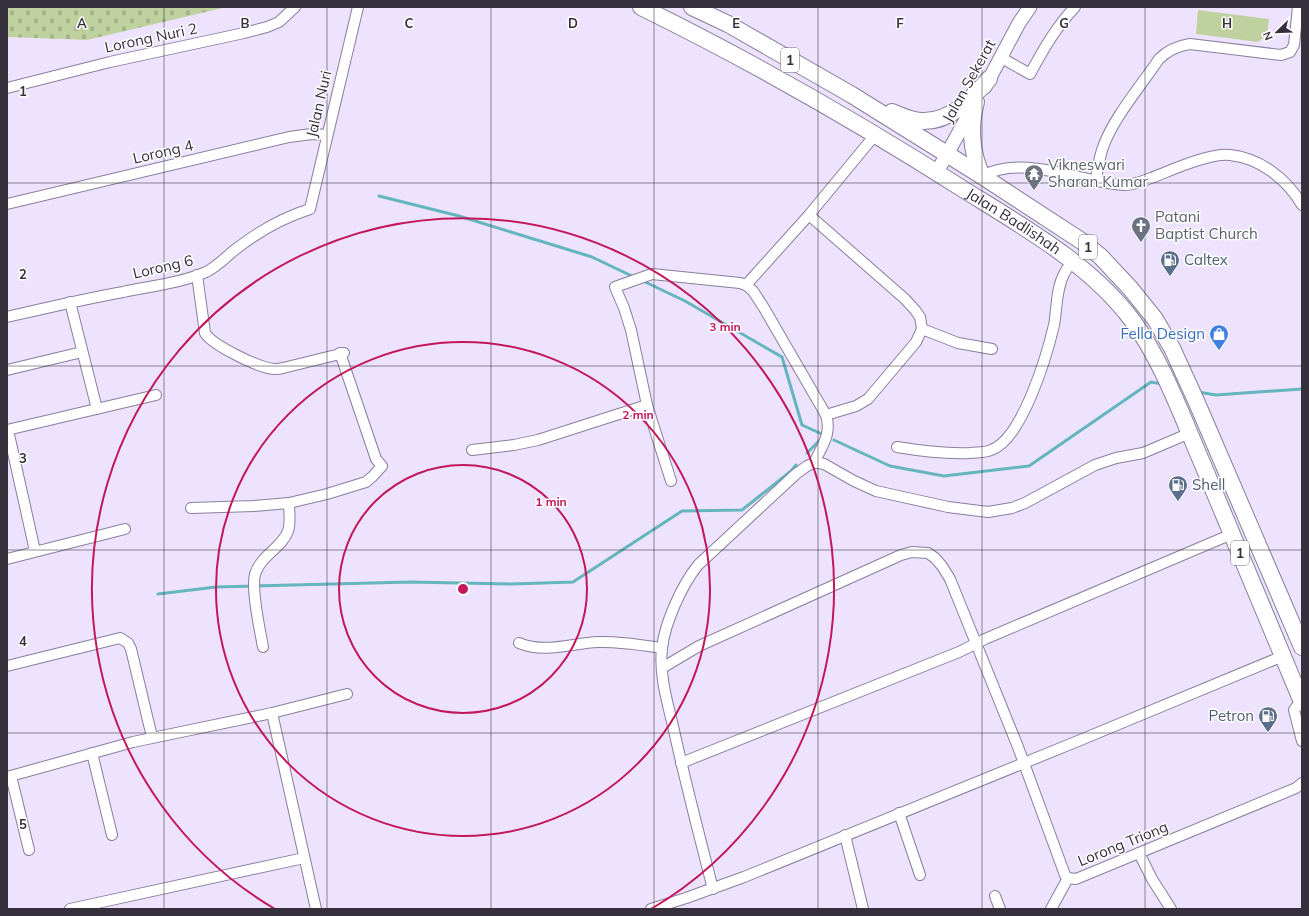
<svg xmlns="http://www.w3.org/2000/svg" width="1309" height="916" viewBox="0 0 1309 916" font-family="Mulish,sans-serif">
<defs>
<pattern id="cemetery-stones" width="16" height="16" patternUnits="userSpaceOnUse"><rect width="16" height="16" fill="#bfd19f"/><path d="M2 7V4a2 2 0 0 1 4 0v3zM10 15v-3a2 2 0 0 1 4 0v3z" fill="#a5b48a"/></pattern>
</defs>
<rect width="100%" height="100%" fill="#eee3fe"/>
<polygon fill="#bfd19f" points="1198,10 1269,19 1267,35 1258,42 1196,34"/>
<polygon fill="url(#cemetery-stones)" points="7,7 227,7 87,40 7,37"/>
<g fill="none" stroke-linecap="round" stroke-linejoin="round">
<g stroke="#64b5bd" stroke-width="3">
<polyline points="379,196 459,216 592,257 634,277"/>
<polyline points="641,280 685,301 782,357 802,425 824,435"/>
<polyline points="1198,392 1216,395 1302,389"/>
<polyline points="834,440 890,466 944,476 1029,466 1151,382 1162,384"/>
<polyline points="807,453 823,437"/>
<polyline points="158,594 216,587 410,582 512,584 573,582 682,511 742,510 791,471 796,465"/>
</g>
<g stroke="#8a7e9c" stroke-width="12">
<g id="minor">
<path d="M1000 57 1030 74C1043 50 1056 27 1075 7"/>
<polyline points="7,88 110,62 244,33 267,27 279,22 295,7"/>
<path d="M982 176C1024 153 1081 183 1125 185 1134 185 1143 181 1151 178 1172 170 1209 153 1230 155 1260 158 1287 179 1302 205"/>
<path d="M1096 181C1097 171 1099 160 1102 150 1112 119 1141 86 1159 59 1168 50 1177 46 1190 44L1281 55 1290 52 1294 45 1298 7"/>
<polyline points="7,204 289,137 312,134 327,135"/>
<polyline points="809,215 905,299 915,310 920,317 922,329 916,342 868,399 856,406 826,415"/>
<path d="M197 275 205 333C212 345 259 368 274 369 277 369 280 369 283 368L344 353"/>
<polyline points="746,285 809,215 875,135"/>
<polyline points="70,302 97,409"/>
<path d="M7 317C46 308 84 299 123 292 151 286 181 283 206 272 220 265 228 254 240 246 261 230 285 217 310 209L358 7"/>
<polyline points="922,329 958,343 992,349"/>
<polyline points="7,370 82,352"/>
<polyline points="7,430 156,395"/>
<polyline points="8,430 35,551"/>
<path d="M897 447C921 451 945 454 970 453 977 452 985 453 991 450 1022 440 1047 355 1054 325 1057 309 1056 289 1064 274 1066 270 1069 266 1072 262"/>
<polyline points="472,450 514,445 538,440 647,405"/>
<path d="M671 481 647 405 631 330 624 308 615 287 652 274 740 283 746 285 753 291 764 308 826 415C832 434 822 446 814 463"/>
<polyline points="191,508 254,506 289,503 327,494 366,482 373,476 382,466 376,459 340,353"/>
<polyline points="7,559 125,529"/>
<path d="M519 643C545 654 572 643 598 642 619 641 641 645 662 648"/>
<path d="M263 647C260 630 251 590 255 574 261 555 282 548 288 531 291 522 289 512 289 503"/>
<polyline points="7,666 120,638 128,643 131,649 152,737"/>
<polyline points="662,668 699,646 901,555 912,552 928,553 935,558 942,566 950,579 1018,747 1065,875 1068,878 1076,879 1296,788 1302,783"/>
<polyline points="1302,704 1296,707 1294,710 1302,741"/>
<polyline points="272,713 316,909"/>
<polyline points="92,753 112,835"/>
<polyline points="681,763 959,652 985,639 1232,534"/>
<polyline points="11,776 29,850"/>
<polyline points="7,777 133,742 272,713 347,694"/>
<polyline points="899,813 920,875"/>
<polyline points="845,835 863,909"/>
<polyline points="1139,853 1152,879 1171,909"/>
<path d="M713 889C699 835 685 781 673 726 667 701 659 674 662 648 665 622 682 585 698 565L796 474 807 466 814 463H819L824 464 854 481 876 491 948 507 988 512 1012 508 1025 503 1095 465 1116 458 1143 453 1190 433"/>
<polyline points="995,896 1000,909"/>
<polyline points="70,909 304,858"/>
<polyline points="651,909 686,898 744,877 1078,741 1283,656"/>
<polyline points="1051,909 1068,878"/>
</g>
</g>
<g stroke="#8a7e9c" stroke-width="15">
<g id="tertiary">
<polyline points="985,87 1019,23 1030,7"/>
<polyline points="937,172 973,107"/>
</g>
</g>
<g stroke="#8a7e9c" stroke-width="18">
<g id="primary">
<path id="s1" d="M641 7C753 62 861 124 966 191 1024 227 1091 265 1132 320 1162 360 1183 419 1203 465 1236 544 1269 623 1302 702"/>
<polyline points="692,7 728,24 852,95 982,176 1083,242 1101,257 1130,288 1155,319 1172,348 1197,403 1302,647"/>
<path d="M976 102C969 128 971 152 982 176"/>
<path d="M892 112C901 116 912 121 922 121 951 122 971 99 989 79"/>
</g>
</g>
<use href="#minor" stroke="#fff" stroke-width="10"/>
<use href="#tertiary" stroke="#fff" stroke-width="13"/>
<use href="#primary" stroke="#fff" stroke-width="16"/>
</g>
<path fill="none" stroke="#36303d" stroke-width="1" stroke-opacity="0.55" d="M164 7V909M327 7V909M491 7V909M654 7V909M818 7V909M982 7V909M1145 7V909M7 183H1302M7 366H1302M7 550H1302M7 733H1302"/>
<g fill="none" stroke="#c2185b" stroke-width="2">
<circle cx="463" cy="589" r="124"/>
<circle cx="463" cy="589" r="247"/>
<path d="M275 909A371 371 0 1 1 651 909"/>
</g>
<defs>
<g id="temple-pin" transform="scale(1)"><path d="M0 17L-7.5 6A9.5 9.5 0 1 1 7.5 6Z" fill="#6b7280" stroke="#fff"/><path d="M0-6L5-2H3V0L6.5 2.5H4V6H1.5V3h-3V6H-4V2.5H-6.5L-3 0V-2H-5Z" fill="#fff"/></g>
<g id="church-pin" transform="scale(1)"><path d="M0 17L-7.5 6A9.5 9.5 0 1 1 7.5 6Z" fill="#6b7280" stroke="#fff"/><path d="M-1.2-6h2.4v3.5h3.3v2.4h-3.3V6h-2.4V-.1h-3.3v-2.4h3.3Z" fill="#fff"/></g>
<g id="fuel-pin" transform="scale(1)"><path d="M0 17L-7.5 6A9.5 9.5 0 1 1 7.5 6Z" fill="#5c6f8a" stroke="#fff"/><path d="M-5.5-6h7V0h2V4h1.3V-2.5L3-4.5l.8-.8L6-3V5H2.5V1h-1V6h-7ZM-4.2-4.7v3.2H.2V-4.7Z" fill="#fff"/></g>
<g id="shop-pin" transform="scale(1)"><path d="M0 17L-7.5 6A9.5 9.5 0 1 1 7.5 6Z" fill="#3f7fe0" stroke="#fff"/><path d="M-5-2.5h2.3a2.7 3.5 0 0 1 5.4 0H5L5.5 6h-11ZM-1.5-2.5h3a1.5 2.3 0 0 0-3 0Z" fill="#fff"/></g>
</defs>
<g fill-rule="evenodd">
<use href="#temple-pin" x="1034" y="174"/>
<use href="#church-pin" x="1141" y="226"/>
<use href="#fuel-pin" x="1170" y="260"/>
<use href="#shop-pin" x="1219" y="334"/>
<use href="#fuel-pin" x="1178" y="485"/>
<use href="#fuel-pin" x="1268" y="716"/>
</g>
<g text-anchor="middle" stroke-width="3" stroke-linejoin="round" paint-order="stroke">
<g fill="#fff" stroke="#726e77" stroke-width="1">
<rect x="781" y="48" width="18" height="24" rx="3"/>
<rect x="1079" y="235" width="18" height="24" rx="3"/>
<rect x="1231" y="541" width="18" height="24" rx="3"/>
</g>
<g font-size="14" font-weight="bold" fill="#36303d">
<text x="790" y="65">1</text>
<text x="1088" y="252">1</text>
<text x="1240" y="558">1</text>
</g>
<g font-size="15" fill="#36303d" stroke="#fff">
<text transform="translate(151 38) rotate(-12)" y="5">Lorong Nuri 2</text>
<text transform="translate(969 81) rotate(-61)" y="5">Jalan Sekerat</text>
<text transform="translate(319 104) rotate(-77)" y="5">Jalan Nuri</text>
<text transform="translate(163 152) rotate(-13)" y="5">Lorong 4</text>
<text dy="5" stroke="none"><textPath href="#s1" startOffset="430">Jalan Badlishah</textPath></text>
<text transform="translate(163 267) rotate(-13)" y="5">Lorong 6</text>
<text transform="translate(1123 844) rotate(-22)" y="5">Lorong Triong</text>
</g>
<g font-size="15" fill="#5b616d" stroke="#fff" text-anchor="start">
<text x="1048" y="170">Vikneswari<tspan x="1048" dy="17">Sharan Kumar</tspan></text>
<text x="1155" y="222">Patani<tspan x="1155" dy="17">Baptist Church</tspan></text>
</g>
<g font-size="15" fill="#4e5e75" stroke="#fff" text-anchor="start">
<text x="1184" y="265">Caltex</text>
<text x="1192" y="490">Shell</text>
<text x="1254" y="721" text-anchor="end">Petron</text>
</g>
<g font-size="15" fill="#366cbe" stroke="#fff" text-anchor="end">
<text x="1205" y="339">Fella Design</text>
</g>
</g>
<g font-size="13" text-anchor="middle" font-weight="bold" fill="#36303d" stroke="#fff" stroke-width="3" stroke-linejoin="round" paint-order="stroke">
<text x="82" y="28">A</text>
<text x="245" y="28">B</text>
<text x="409" y="28">C</text>
<text x="573" y="28">D</text>
<text x="736" y="28">E</text>
<text x="900" y="28">F</text>
<text x="1064" y="28">G</text>
<text x="1227" y="28">H</text>
<text x="23" y="96">1</text>
<text x="23" y="279">2</text>
<text x="23" y="463">3</text>
<text x="23" y="646">4</text>
<text x="23" y="829">5</text>
</g>
<circle cx="463" cy="589" r="6" fill="#c2185b" stroke="#fff" stroke-width="2"/>
<g font-size="12" text-anchor="middle" font-weight="bold" fill="#c2185b" stroke="#fff" stroke-width="3" stroke-linejoin="round" paint-order="stroke">
<text x="725" y="331">3 min</text>
<text x="638" y="419">2 min</text>
<text x="551" y="506">1 min</text>
</g>
<rect width="1309" height="916" fill="none" stroke="#36303d" stroke-width="16"/>
<g transform="translate(1277 32) rotate(247)" stroke="#ffffff" stroke-width="3" paint-order="stroke">
<path d="M0-3L7 15L0 10L-7 15Z" fill="#36303d"/>
<text y="-6" font-size="11" font-weight="bold" text-anchor="middle" fill="#36303d">N</text>
</g>
</svg>
